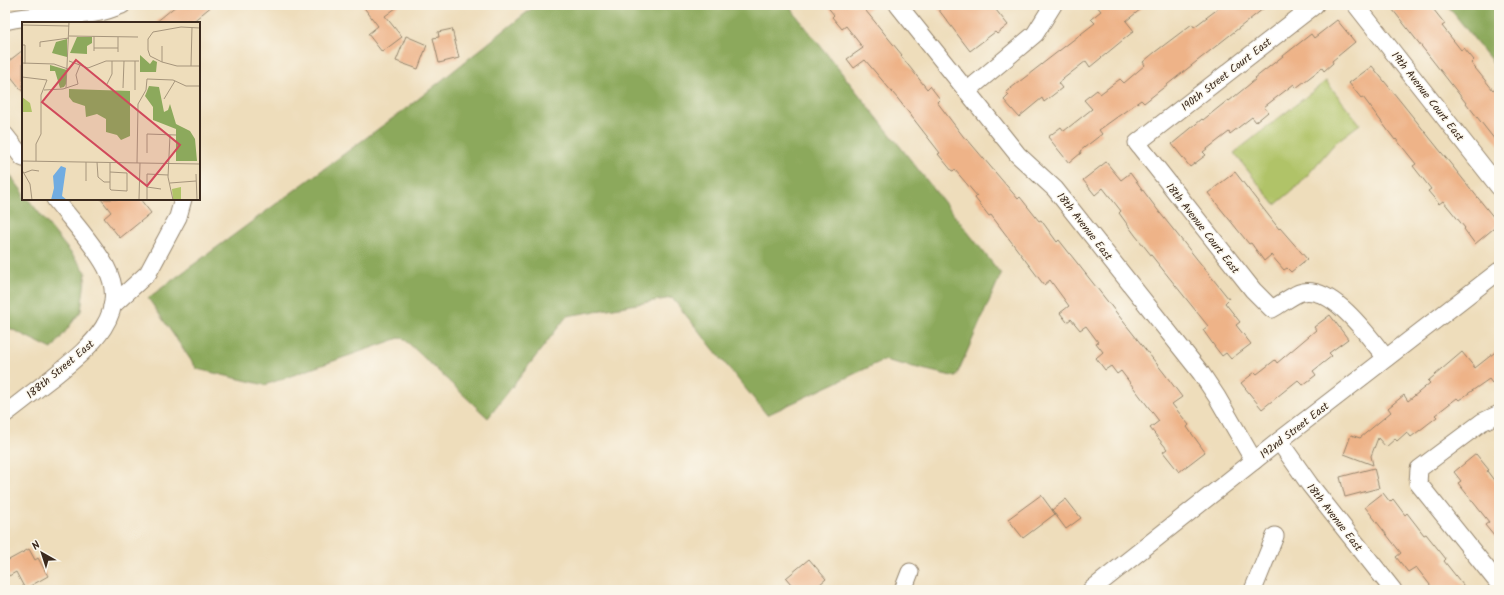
<svg xmlns="http://www.w3.org/2000/svg" width="1504" height="595" viewBox="0 0 1504 595" font-family="Kalam,sans-serif">
<rect width="100%" height="100%" fill="#fbf7ec"/>
<filter id="ink" filterUnits="userSpaceOnUse"><feTurbulence type="fractalNoise" baseFrequency=".025" numOctaves="2"/><feDisplacementMap in="SourceGraphic" scale="8" xChannelSelector="R" yChannelSelector="G"/><feConvolveMatrix kernelMatrix="1 2 1 2 8 2 1 2 1" color-interpolation-filters="sRGB"/></filter>
<filter id="wash" filterUnits="userSpaceOnUse"><feTurbulence type="fractalNoise" baseFrequency=".012" numOctaves="4" result="noise"/><feDisplacementMap in="SourceGraphic" scale="16" xChannelSelector="R" yChannelSelector="G"/><feGaussianBlur stdDeviation="0.9" result="paint"/><feColorMatrix in="noise" values="0 0 0 0 0 0 0 0 0 0 0 0 0 0 0 0 0 1.4 0 .05"/><feComposite in="paint" operator="in"/></filter>
<g filter="url(#wash)">
<rect width="100%" height="100%" fill="#edb"/>
<polygon fill="#b0c367" stroke="#767642" points="1326,81 1360,124 1336,142 1299,185 1275,205 1234,153"/>
<g fill="#8ca95c" stroke="#646a3d">
<polygon points="536,5 788,5 1001,274 956,377 884,360 767,415 672,298 567,316 488,418 402,337 265,385 197,369 148,298 412,104"/>
<polygon points="1447,5 1499,5 1499,70"/>
<polygon points="5,169 23,192 23,199 28,199 86,272 81,311 52,349 5,326"/>
</g>
<g id="blocks">
<g fill="#eeb388">
<polygon points="177,5 213,5 191,23 155,23"/>
<polygon points="362,5 400,5 385,16 402,37 382,52 368,34 378,26"/>
<polygon points="826,5 874,5 866,11 902,55 901,56 927,89 930,86 940,99 937,102 966,140 967,139 1018,199 1020,197 1039,221 1041,220 1057,242 1059,240 1164,373 1182,397 1172,404 1189,425 1187,427 1205,452 1179,472 1163,452 1167,449 1150,428 1159,421 1121,371 1117,374 1111,366 1105,370 1096,358 1103,352 1096,343 1098,342 1086,326 1080,330 1071,319 1067,322 1060,313 1069,306 1050,280 1044,285 991,215 989,216 975,198 977,196 955,170 952,171 938,154 940,153 898,99 865,60 854,68 847,59 863,48 846,26 842,29 832,17 834,15"/>
<polygon points="935,5 992,5 1008,25 997,34 995,32 970,51"/>
<polygon points="1096,5 1146,5 1126,21 1134,31 1090,67 1086,61 1058,83 1062,88 1044,102 1042,98 1019,117 1004,100 1009,95 1006,92 1095,23 1091,19 1101,11"/>
<polygon points="1223,5 1268,5 1144,103 1141,100 1099,130 1102,134 1080,151 1081,153 1069,163 1048,137 1061,127 1064,131 1092,109 1084,100 1097,90 1100,94 1120,79 1124,83 1145,65 1143,62 1155,52 1192,24 1194,27"/>
<polygon points="1389,5 1430,5 1445,24 1442,26 1461,50 1464,48 1474,60 1471,63 1493,90 1499,85 1499,145"/>
<polygon points="1337,20 1355,42 1332,61 1333,63 1324,71 1322,68 1296,88 1294,84 1264,107 1268,112 1256,122 1252,117 1230,134 1229,132 1203,152 1206,155 1190,167 1172,144 1202,119 1203,120 1228,100 1229,101 1256,79 1255,78 1311,34 1314,38"/>
<polygon points="452,29 459,58 439,63 433,38 439,37 438,32"/>
<polygon points="406,36 427,45 418,69 396,61"/>
<polygon points="23,50 23,92 5,69 5,64"/>
<polygon points="1372,66 1499,224 1475,244 1464,229 1465,228 1443,201 1439,204 1428,191 1431,189 1413,166 1416,164 1396,139 1395,140 1363,97 1361,98 1349,83"/>
<polygon points="1106,162 1121,180 1130,173 1160,213 1229,299 1225,303 1240,322 1236,325 1251,344 1231,359 1226,353 1222,356 1215,347 1203,330 1208,326 1135,235 1119,213 1121,211 1103,188 1095,195 1083,180"/>
<polygon points="1235,172 1279,229 1280,228 1307,259 1291,272 1287,268 1284,270 1271,255 1264,261 1251,243 1249,244 1208,193"/>
<polygon points="101,199 140,199 151,213 120,238 104,218 111,212"/>
<polygon points="1330,315 1348,339 1329,353 1332,356 1313,371 1316,375 1303,385 1298,380 1262,409 1241,383 1255,372 1257,374 1275,360 1277,363 1316,330 1314,327"/>
<polygon points="1499,349 1499,377 1492,383 1489,379 1459,400 1457,398 1435,415 1437,417 1411,437 1407,432 1397,441 1395,439 1386,447 1378,438 1371,456 1373,465 1344,454 1351,435 1360,438 1391,412 1388,408 1404,395 1408,401 1430,383 1428,381 1462,352 1475,368"/>
<polygon points="1476,454 1489,470 1487,471 1499,487 1499,542 1485,525 1489,522 1458,483 1461,481 1454,472"/>
<polygon points="1374,468 1379,488 1345,497 1340,477"/>
<polygon points="1383,493 1390,502 1393,499 1405,515 1407,513 1424,535 1426,534 1446,559 1444,561 1467,590 1434,590 1416,567 1408,572 1396,557 1401,553 1365,507"/>
<polygon points="1041,495 1055,514 1023,538 1008,519"/>
<polygon points="1066,499 1081,518 1066,529 1052,510"/>
<polygon points="29,549 35,560 38,558 48,576 25,589 16,572 9,576 5,568 5,562"/>
<polygon points="809,559 826,579 813,590 796,590 786,578"/>
</g>
</g>
</g>
<g filter="url(#ink)">
<use href="#blocks" fill-opacity="0" stroke="#94846c" stroke-width="1"/>
<g fill="none" stroke-linecap="round" stroke-linejoin="round">
<g stroke="#94846c" stroke-width="19">
<g id="minor">
<polyline points="898,5 1018,155 1055,189 1201,373 1217,397 1254,461"/>
<path d="M1315 5 1137 143 1253 290 1272 309C1281 304 1290 297 1299 293 1331 282 1369 337 1386 358"/>
<polyline points="1356,5 1499,187"/>
<path d="M5 21C35 13 65 18 95 13 105 12 113 8 122 5"/>
<polyline points="967,91 1035,34 1053,5"/>
<polyline points="5,135 23,158"/>
<polyline points="112,306 148,273 178,217 183,199"/>
<path d="M5 414C21 402 37 389 53 377 86 350 132 316 106 267 93 243 72 221 55 199"/>
<polyline points="1499,414 1482,422 1419,469 1418,483 1499,584"/>
<polyline points="1279,441 1310,485 1393,590"/>
<polyline points="903,590 910,572"/>
<polyline points="1091,590 1279,441 1499,271"/>
<polyline points="1253,590 1275,536"/>
</g>
</g>
<use href="#minor" stroke="#fff" stroke-width="17"/>
</g>
</g>
<g text-anchor="middle" stroke-width="3" stroke-linejoin="round" paint-order="stroke">
<g font-size="11" fill="#3b2a1e" stroke="#fbf7ec">
<text transform="translate(1226 74) rotate(-38)" y="4">190th Street Court East</text>
<text transform="translate(1428 96) rotate(52)" y="4">19th Avenue Court East</text>
<text transform="translate(1085 226) rotate(52)" y="4">18th Avenue East</text>
<text transform="translate(1203 228) rotate(52)" y="4">18th Avenue Court East</text>
<text transform="translate(60 369) rotate(-40)" y="4">188th Street East</text>
<text transform="translate(1294 430) rotate(-38)" y="4">192nd Street East</text>
<text transform="translate(1335 517) rotate(52)" y="4">18th Avenue East</text>
</g>
</g>
<g transform="translate(22 22)">
<rect width="178" height="178" fill="#edb"/>
<path d="M0 75 8 81 10 90H0ZM159 165V178H151L150 167Z" fill="#b0c367"/>
<path d="M55 15H70V21L65 24V32L48 31ZM45 17V35L30 31 34 20ZM118 33 128 42 131 38 135 40 134 50H118ZM28 43 45 48 44 62 42 65 38 66 33 49H28ZM127 64 137 65 142 90 146 88 148 82 154 102 168 109 173 117 175 139H154V107L131 98V85L123 74ZM47 67 108 69V114L99 118 95 113 84 110V97L75 92 64 95 63 84 51 80 47 75Z" fill="#8ca95c"/>
<path d="M39 144 44 146 40 174 45 178H29L32 166 31 154Z" fill="#71ace1"/>
<path fill="none" stroke="#a6957c" stroke-width="1" d="M0 3 47 4M178 6 159 5 131 10 126 17V28L128 34 140 40 155 44H178M47 14 116 15M0 23H3V42M140 24V40M18 25V20L47 16M72 26H96M72 29V14M96 30V15M47 39 66 46 84 39H117M0 41 32 42 46 47M169 44 170 5M0 55 25 58 19 73V112L14 122V139M85 62 90 52V39M44 66 47 0M101 66 102 39M22 68 41 67 56 62 54 53 58 43M113 68V39M142 77 153 59M148 113 146 155 151 178M125 131V112L154 113M0 139 178 142M64 140V159M75 140 76 155 82 160H88M115 141 116 82 124 68 125 57 151 58 164 64H178M0 148 8 162 10 178M88 150 105 151V169L89 168 88 167V140M2 151 10 148 17 149M174 152 175 178M148 161 174 159M125 165 139 167M117 177 118 141M125 178V152L146 153"/>
<path fill="#d1495b" fill-opacity="0.15" stroke="#d1495b" stroke-width="2" d="M54 38 158 123 125 164 20 80Z"/>
<rect width="178" height="178" fill="none" stroke="#3b2a1e" stroke-width="2"/>
</g>
<rect width="1504" height="595" fill="none" stroke="#fbf7ec" stroke-width="20"/>
<g transform="translate(42 553) rotate(321)" stroke="#fbf7ec" stroke-width="3" paint-order="stroke">
<path d="M0-3L7 15L0 10L-7 15Z" fill="#3b2a1e"/>
<text y="-6" font-size="11" font-weight="bold" text-anchor="middle" fill="#3b2a1e">N</text>
</g>
</svg>
